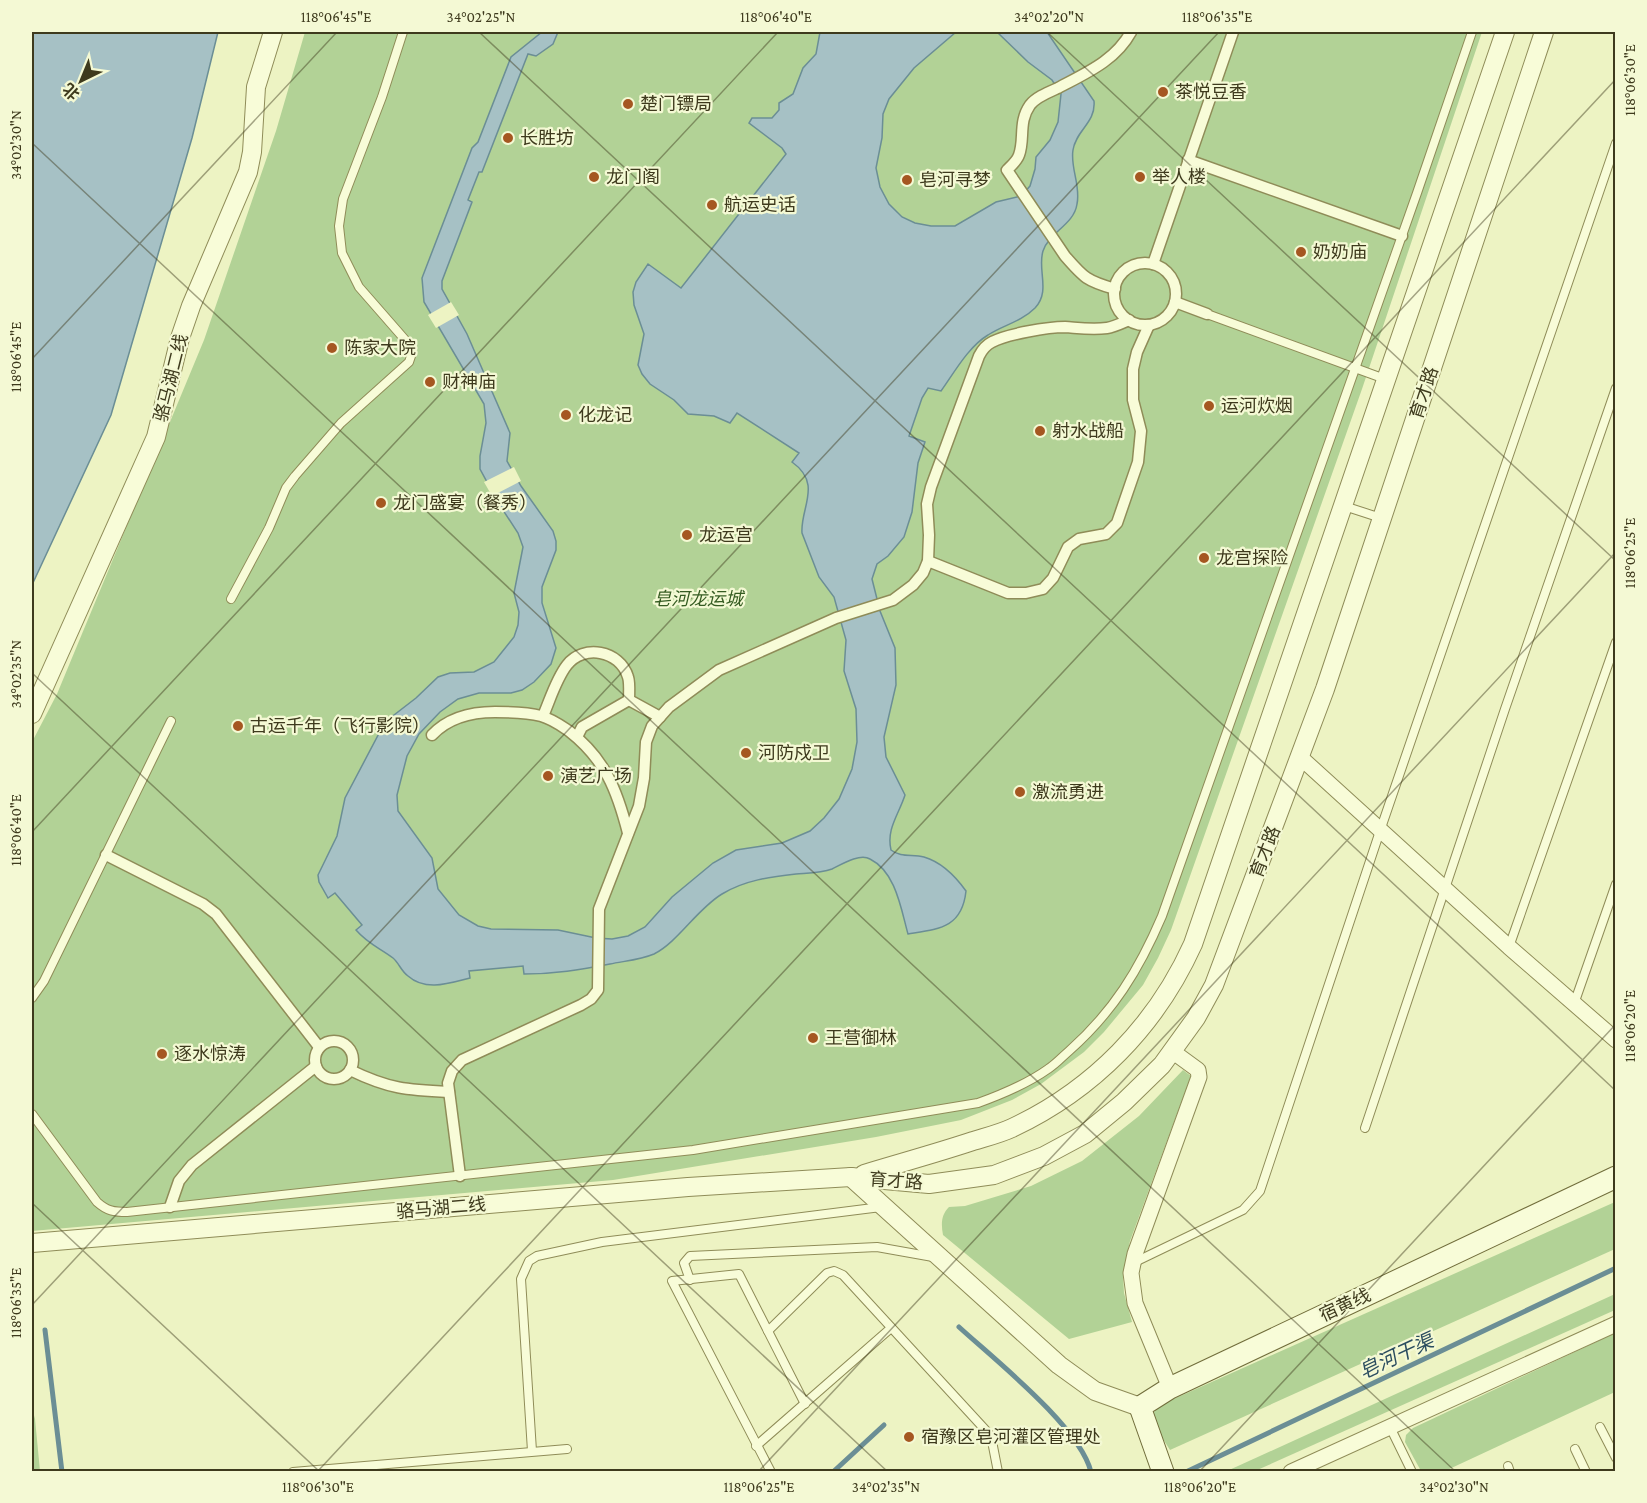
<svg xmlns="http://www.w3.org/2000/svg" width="1647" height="1503" viewBox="0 0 1647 1503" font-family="'Crimson Pro','Noto Sans SC',serif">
<rect width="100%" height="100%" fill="#edf3c3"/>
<g fill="#b2d296">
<polygon points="305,32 1482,32 1362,389 1171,930 1158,958 1143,985 1104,1032 1084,1052 1041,1084 1012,1100 961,1120 876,1137 613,1180 32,1231 32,742 57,694 204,340 276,131"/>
<path d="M1183 1070 1191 1076 1130 1241 1123 1275 1124 1293 1132 1322 1069 1339 943 1235C941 1224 941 1215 949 1207L965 1206 1031 1186 1082 1161 1139 1116Z"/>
<polygon points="1615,1202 1615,1249 1170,1450 1154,1425 1152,1416 1158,1406"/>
<polygon points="1615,1294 1615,1310 1255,1471 1227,1471"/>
<polygon points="1615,1333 1615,1392 1445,1471 1421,1471 1405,1442 1406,1435 1413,1428"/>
<polygon points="32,1408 35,1419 40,1471 32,1471"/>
</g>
<g fill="#a6c1c5" stroke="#6b8e95" stroke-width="1.5">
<polygon points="32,32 218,32 192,138 111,415 32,585"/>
<path d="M542 32H558L553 44 536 56 528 54 482 172H479L468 200 472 202 442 281V289L467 334 510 433 507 461 521 486 553 531 556 541V550L542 587V603L556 648 551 664 534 682 522 690 511 693H479L458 699 440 712 419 734 407 756 397 795 398 811 432 858 438 889 459 915 478 926 491 929 558 930 596 938 612 939 628 936 645 927 672 897 713 863 736 850 782 843 810 831 824 818 839 799 852 769 857 742 856 709 844 671 846 640 834 597 819 577 802 533C800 508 823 484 792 462L799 453 737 413 730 423 714 416 688 414 674 400 650 384 642 374 638 365 644 334 634 305 633 292 636 282 648 264 681 288 786 154 782 148 749 123 752 118H772L779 110V103L793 94 803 68 816 54 820 32H956L914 68 889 99 883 114 882 138 876 168 880 187 889 204 902 217 915 223 931 226H955L996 202 1021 196 1030 186 1035 169 1036 157 1050 140 1058 122 1061 94 1052 80 1028 62 997 32H1047L1094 101C1096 123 1076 130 1073 150 1070 168 1081 185 1077 204 1074 225 1049 232 1043 251 1037 270 1051 291 1035 308 1021 322 1003 325 988 335 968 347 954 373 941 391L928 388 922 398 909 436 925 442 918 463 912 512 904 537 888 556 877 564 872 579 880 611 895 648 896 685 884 737 886 757 905 795C899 814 886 829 891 850 901 858 912 854 924 857 941 862 956 877 966 891 962 928 939 929 908 934 901 909 896 872 870 859 860 853 842 864 832 869 821 873 808 873 796 874 770 877 745 880 722 894 697 909 678 942 654 954 640 960 624 961 610 964 579 970 555 974 524 974L523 966 469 971 470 978C450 983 426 992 408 976 401 971 399 963 393 958 380 948 368 944 356 930L362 925 335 893 328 898 319 882 318 875 337 836 345 798 385 722 416 698 438 677 450 673 474 672 494 662 514 637 518 625 519 612 514 593 523 547 518 533 499 504 480 469V456L486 423 484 404 424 302 422 278 472 148 478 142 511 57Z"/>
</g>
<g fill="#edf3c3">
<polygon points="451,302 459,315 436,328 428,315"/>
<polygon points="514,467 521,481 492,496 484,482"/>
</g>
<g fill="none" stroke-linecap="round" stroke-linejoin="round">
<g stroke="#6b8e95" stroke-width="5">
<path d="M959 1327C995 1360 1080 1427 1091 1472"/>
<polyline points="45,1330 62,1472"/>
<polyline points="1188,1471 1616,1268"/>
<polyline points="833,1472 884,1425"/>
</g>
<g stroke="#8f8c58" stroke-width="10">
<g id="service">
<polyline points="1207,314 1385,379"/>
<polyline points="1344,506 1381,518"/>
<polyline points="231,599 269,528 286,488 295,476 341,423 409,362 411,356 407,342 359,287 342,253 339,226 343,199 382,97 403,32"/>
<polyline points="1509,947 1616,642"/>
<polyline points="32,998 44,981 171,721"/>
<polyline points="1574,1004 1616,884"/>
<path d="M32 1114 97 1202C107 1211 114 1212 127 1212L693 1150 978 1103C1003 1094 1027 1084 1048 1069 1056 1064 1062 1057 1069 1051 1113 1012 1139 970 1162 916L1417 193 1472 32"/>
<polyline points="1365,1128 1505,709 1616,388"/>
<polyline points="1135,1262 1243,1210 1260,1191 1380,831 1616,143"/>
<polyline points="690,1280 684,1263 690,1256 877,1247 933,1257"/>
<polyline points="768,1331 827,1273 834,1271 843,1275 991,1436 998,1472"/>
<polyline points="1390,1427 1412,1472"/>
<polyline points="1600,1427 1616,1458"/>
<polyline points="756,1446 891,1328"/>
<polyline points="1575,1449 1586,1472"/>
<polyline points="532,1451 521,1279 529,1261 537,1256 602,1242 881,1207"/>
<polyline points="1508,1466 1510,1472"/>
<polyline points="293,1472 567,1449"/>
<polyline points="771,1472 672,1281 739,1274 805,1404"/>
</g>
</g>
<g stroke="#8f8c58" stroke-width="13">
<g id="pedestrian">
<polyline points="1188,160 1402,236"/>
<circle cx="1145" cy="294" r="31"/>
<polyline points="1153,264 1233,32"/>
<path d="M1115 289C1087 281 1084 278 1065 256L1007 170C1011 166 1017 161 1019 155 1025 139 1018 122 1030 105 1036 97 1049 92 1058 88 1086 73 1115 61 1131 32"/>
<polyline points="1175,302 1207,314"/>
<polyline points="928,561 1008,593 1026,593 1043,589 1053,578 1068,547 1079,539 1106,534 1117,523 1138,462 1141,431 1133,400 1133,369 1137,352 1149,325"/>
<path d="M543 716C550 700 556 679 567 665 583 644 620 650 628 677 630 683 629 693 629 700L660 717"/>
<path d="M432 735C448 718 472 712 495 712 510 712 526 712 541 716 552 719 560 725 569 731 605 759 617 790 628 833"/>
<polyline points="577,737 582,727 629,700"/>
<polyline points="106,855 203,904 216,914 319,1047"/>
<circle cx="334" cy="1060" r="19"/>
<path d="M350 1070C389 1089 407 1090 449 1092"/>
<path d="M460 1176 448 1083 452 1071 462 1060 581 1005 591 999 598 990 599 909 639 806 644 778 646 742 652 726 669 707 719 670 836 618 893 600 913 585 923 573 928 561 929 535 927 504 931 487 979 356C982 350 986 345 992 342 1007 334 1048 327 1065 327 1079 328 1092 330 1107 328 1114 327 1122 323 1129 320"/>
<polyline points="170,1207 179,1181 192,1165 316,1066"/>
</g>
</g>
<g stroke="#8f8c58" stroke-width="17">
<g id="minor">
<polyline points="1300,757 1509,947 1616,1040"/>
<polyline points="1170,1388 1135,1303 1131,1273 1135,1254 1199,1077 1198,1070 1172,1051"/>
<polyline points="1291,1472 1616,1324"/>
</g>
</g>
<g stroke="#8f8c58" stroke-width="20">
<g id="tertiary">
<polyline points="32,714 156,437 180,338 191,306 248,172 252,152 256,87 273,32"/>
<path d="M864 1174C900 1163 937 1153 973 1141 986 1137 999 1134 1012 1128 1093 1090 1156 1026 1193 944L1505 32"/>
<polyline points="851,1177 1059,1365 1095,1391 1140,1407"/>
<polyline points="32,1243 688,1187 851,1177 929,1184 994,1175 1044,1156 1085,1134 1124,1102 1162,1065 1196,1018 1214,985 1325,689 1544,32"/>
</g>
</g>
<g stroke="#716d3b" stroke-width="23">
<polyline id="secondary" points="1163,1472 1140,1407 1170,1388 1616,1177"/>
</g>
<use href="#service" stroke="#f8fcd8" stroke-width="8"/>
<use href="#pedestrian" stroke="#f8fcd8" stroke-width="10"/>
<use href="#minor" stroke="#f8fcd8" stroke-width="15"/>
<use href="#tertiary" stroke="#f8fcd8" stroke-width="18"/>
<use href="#secondary" stroke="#f8fcd8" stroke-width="21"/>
</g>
<path fill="none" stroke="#3e3a1d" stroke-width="1.5" stroke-opacity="0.45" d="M479 32 1616 1091M1047 32 1616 561M1615 32H1616M32 143 1456 1472M32 359 337 32M32 673 888 1472M32 832 778 32M32 1203 320 1472M32 1305 1219 32M317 1472 1616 79M758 1472 1616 552M1199 1472 1616 1024"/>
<g fill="#a55721" stroke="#f4f9d4" stroke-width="2">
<circle cx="1163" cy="92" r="6"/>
<circle cx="628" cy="104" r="6"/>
<circle cx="508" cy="138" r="6"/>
<circle cx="594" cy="177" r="6"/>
<circle cx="1140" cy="177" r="6"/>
<circle cx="907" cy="180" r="6"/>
<circle cx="712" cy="205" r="6"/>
<circle cx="1301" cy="252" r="6"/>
<circle cx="332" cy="348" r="6"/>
<circle cx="430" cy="382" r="6"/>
<circle cx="1209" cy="406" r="6"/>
<circle cx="566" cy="415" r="6"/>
<circle cx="1040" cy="431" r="6"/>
<circle cx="381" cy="503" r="6"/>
<circle cx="687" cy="535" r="6"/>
<circle cx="1204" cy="558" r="6"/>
<circle cx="238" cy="726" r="6"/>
<circle cx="746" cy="753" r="6"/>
<circle cx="548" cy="776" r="6"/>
<circle cx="1020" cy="792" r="6"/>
<circle cx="813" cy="1038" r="6"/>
<circle cx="162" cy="1054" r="6"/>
<circle cx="909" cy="1437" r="6"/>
</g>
<g text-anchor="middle" stroke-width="4.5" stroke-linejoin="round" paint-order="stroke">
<g font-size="18" fill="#3e3a1d" stroke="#f4f9d4" text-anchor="start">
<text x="1175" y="98">茶悦豆香</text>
<text x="640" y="110">楚门镖局</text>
<text x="520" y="144">长胜坊</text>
<text x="606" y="183">龙门阁</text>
<text x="1152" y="183">举人楼</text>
<text x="919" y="186">皂河寻梦</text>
<text x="724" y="211">航运史话</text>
<text x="1313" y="258">奶奶庙</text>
<text x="344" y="354">陈家大院</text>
<text x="442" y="388">财神庙</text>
<text x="1221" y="412">运河炊烟</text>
<text x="578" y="421">化龙记</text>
<text x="1052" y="437">射水战船</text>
<text x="393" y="509">龙门盛宴（餐秀）</text>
<text x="699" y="541">龙运宫</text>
<text x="1216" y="564">龙宫探险</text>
<text x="250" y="732">古运千年（飞行影院）</text>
<text x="758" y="759">河防戍卫</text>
<text x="560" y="782">演艺广场</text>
<text x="1032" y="798">激流勇进</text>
<text x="825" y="1044">王营御林</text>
<text x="174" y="1060">逐水惊涛</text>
<text x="921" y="1443">宿豫区皂河灌区管理处</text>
</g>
<g font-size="18" fill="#3e3a1d" stroke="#f4f9d4">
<text transform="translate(171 378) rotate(-76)" y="6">骆马湖二线</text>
<text transform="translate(1424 393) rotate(-72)" y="6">育才路</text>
<text transform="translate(1265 852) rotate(-69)" y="6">育才路</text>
<text transform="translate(896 1181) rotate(4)" y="6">育才路</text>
<text transform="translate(441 1208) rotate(-5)" y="6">骆马湖二线</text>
<text transform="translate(1345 1305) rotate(-25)" y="6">宿黄线</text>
</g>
<g font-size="18" font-style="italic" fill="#355c22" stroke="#f4f9d4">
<text x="698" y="605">皂河龙运城</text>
</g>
<g font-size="20" font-style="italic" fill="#2b4d5f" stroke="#f4f9d4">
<text transform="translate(1396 1356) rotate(-25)" y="7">皂河干渠</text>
</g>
</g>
<rect width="1647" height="1503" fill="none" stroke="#f4f9d4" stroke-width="66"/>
<g transform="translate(81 81) rotate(223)" stroke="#f4f9d4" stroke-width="4.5" paint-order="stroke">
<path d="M0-4.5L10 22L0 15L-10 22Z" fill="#3e3a1d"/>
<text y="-9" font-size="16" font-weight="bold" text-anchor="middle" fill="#3e3a1d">北</text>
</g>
<rect x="33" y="33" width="1581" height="1437" fill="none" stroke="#3e3a1d" stroke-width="2"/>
<g font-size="15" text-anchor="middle" fill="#3e3a1d">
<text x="336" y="22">118°06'45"E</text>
<text x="481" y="22">34°02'25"N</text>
<text x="776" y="22">118°06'40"E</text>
<text x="1049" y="22">34°02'20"N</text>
<text x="1217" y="22">118°06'35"E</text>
<text transform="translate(1630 80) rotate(-90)" y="5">118°06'30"E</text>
<text transform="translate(16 145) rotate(-90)" y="5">34°02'30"N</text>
<text transform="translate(16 357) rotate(-90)" y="5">118°06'45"E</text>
<text transform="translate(1630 553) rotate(-90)" y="5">118°06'25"E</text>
<text transform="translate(16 674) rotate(-90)" y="5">34°02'35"N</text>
<text transform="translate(16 830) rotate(-90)" y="5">118°06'40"E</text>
<text transform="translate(1630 1026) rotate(-90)" y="5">118°06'20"E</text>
<text transform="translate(16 1303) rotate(-90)" y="5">118°06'35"E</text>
<text x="318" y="1492">118°06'30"E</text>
<text x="759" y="1492">118°06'25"E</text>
<text x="886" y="1492">34°02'35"N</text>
<text x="1200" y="1492">118°06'20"E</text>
<text x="1454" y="1492">34°02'30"N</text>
</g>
</svg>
